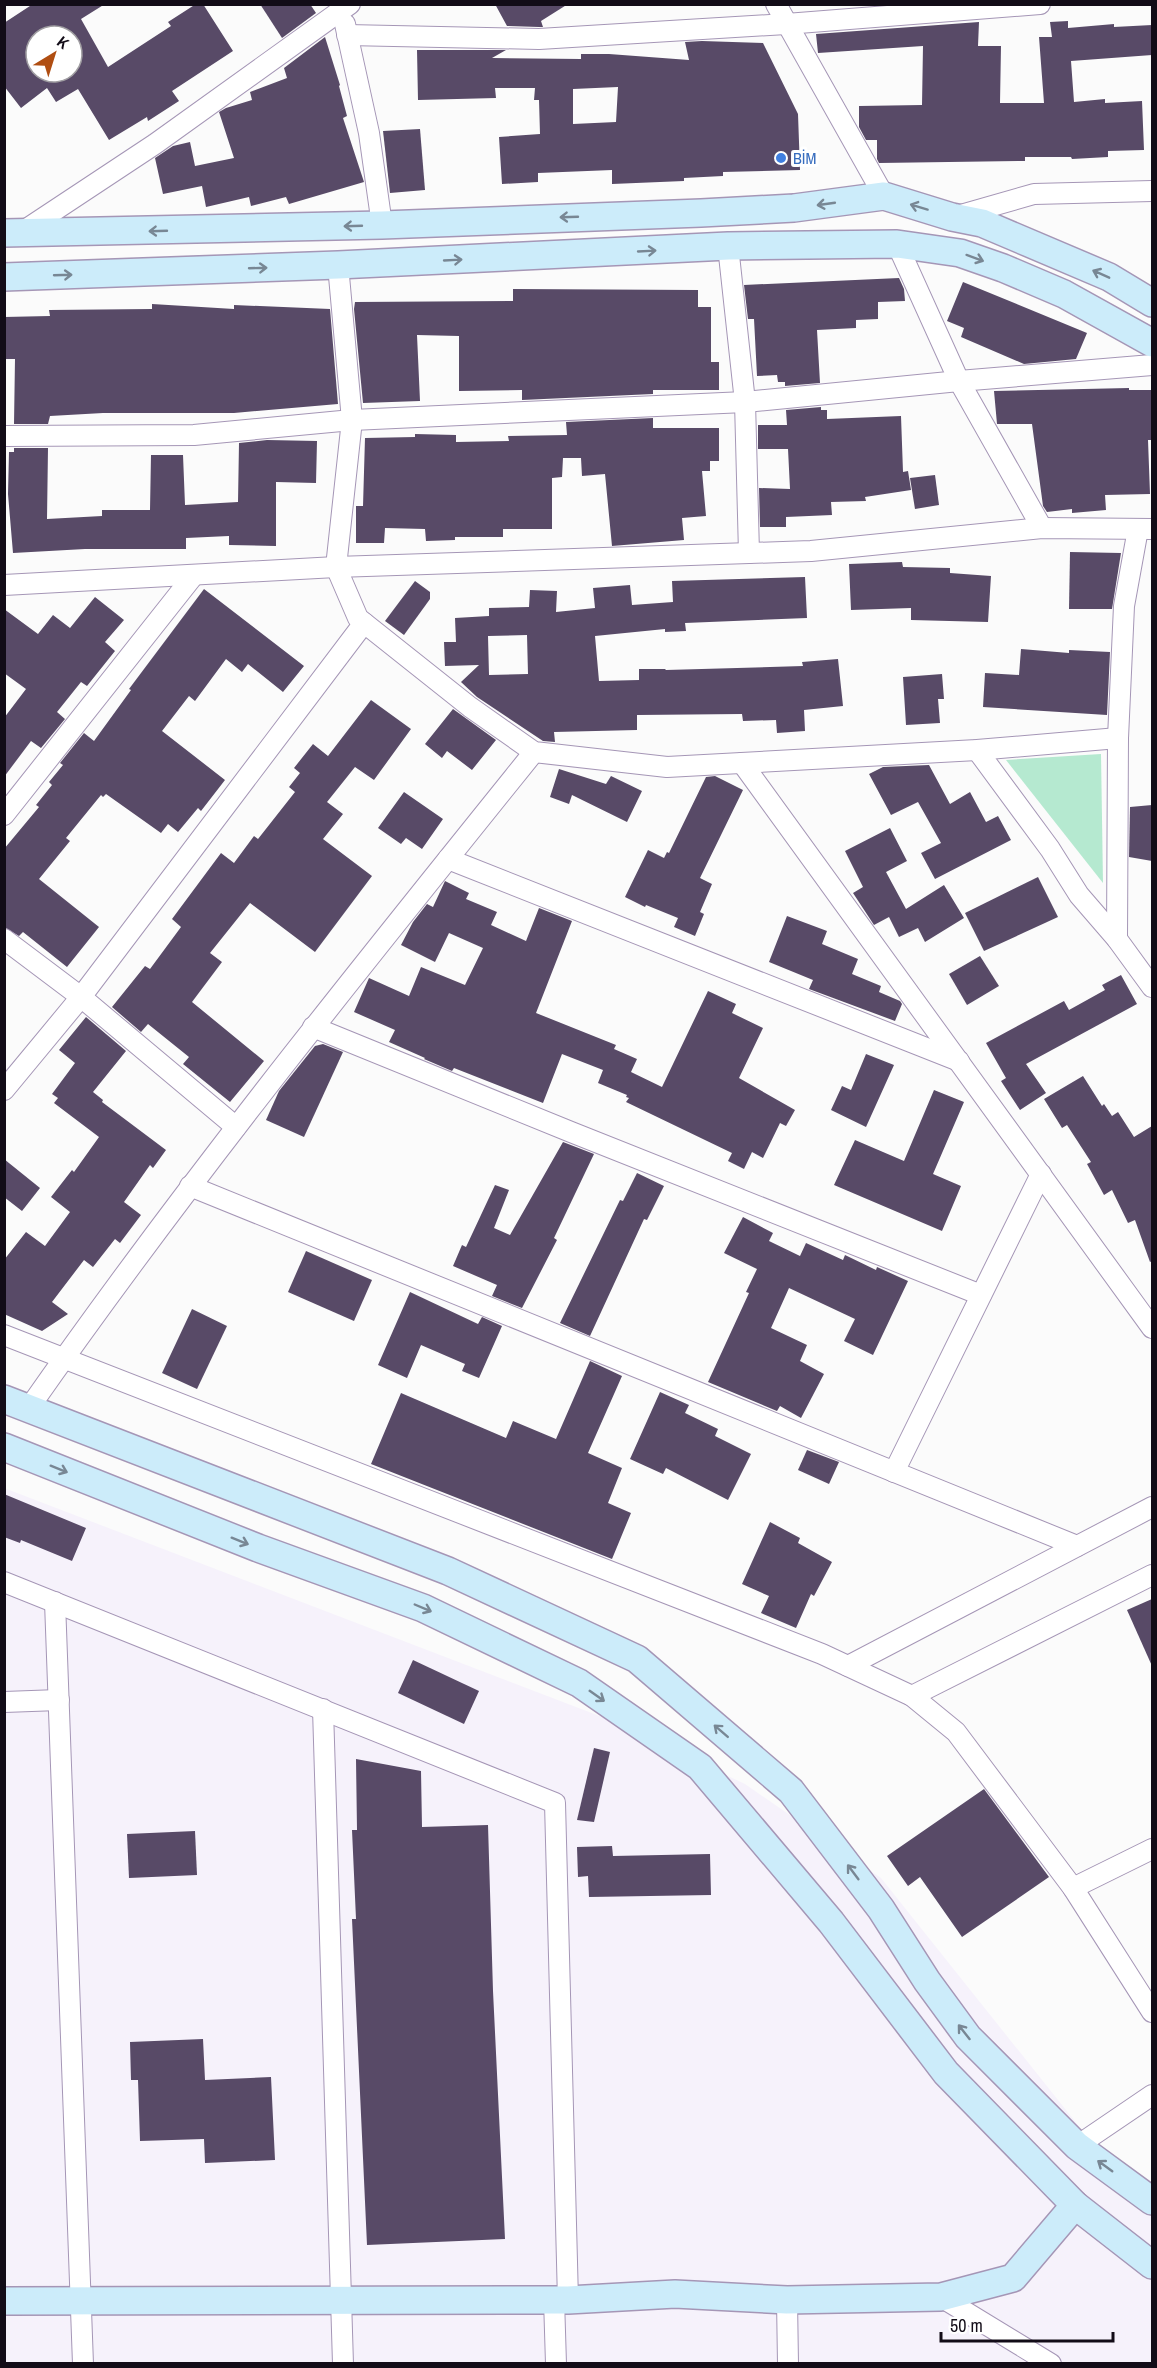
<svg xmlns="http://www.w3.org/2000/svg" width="1157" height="2368" viewBox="0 0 1157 2368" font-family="'Archivo Narrow',sans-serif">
<rect width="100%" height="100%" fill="#fbfbfb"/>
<polygon fill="#f6f2fb" points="4,1488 610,1720 745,1784 881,1878 1152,2218 1152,2363 5,2363"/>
<polygon fill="#b5e9d0" points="1101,754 1103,883 1006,760"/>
<g fill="#584a67" fill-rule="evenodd">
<path d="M33 4H105L81 19 108 67 171 26 168 22 196 4H203L233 51 172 91 179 101 148 121 147 117 109 140 78 89 56 102 47 88 21 108 4 86V23ZM36 36H72V72H36Z"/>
<polygon points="260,4 310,4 316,13 282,38"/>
<polygon points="495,4 568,4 541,21 543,27 539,27 507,26"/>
<polygon points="1068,21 1068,28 1114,24 1114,27 1152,25 1152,55 1071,61 1074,102 1105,99 1105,103 1142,101 1144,150 1108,151 1108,157 1072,159 1071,157 1025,157 1025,161 879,163 877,159 877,140 866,140 859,127 859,106 922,105 923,46 818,53 816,34 979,22 978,46 1001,46 1000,103 1044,103 1039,37 1052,37 1050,22"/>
<polygon points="325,37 340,85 339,86 347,116 343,118 364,182 289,204 286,197 251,206 249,197 206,207 202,186 163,194 155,158 173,146 190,142 195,166 234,158 219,112 226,108 252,100 250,92 287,78 284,68"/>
<path d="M702 41 763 43 798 114 800 170 723 172V176L684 178V181L612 184V170L538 173V182L502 184 499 137 540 134 539 100H534L535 88H495L496 98 418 100 417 50H506L492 58 581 59V54H609L689 60 685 42ZM618 87 616 122 573 124V89Z"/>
<polygon points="420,129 425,190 390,193 383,131"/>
<polygon points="899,278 904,289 905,301 878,302 878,319 856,320 856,328 817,330 820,383 785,386 785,382 778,382 777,375 757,376 754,319 748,319 744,285"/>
<polygon points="963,282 1087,333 1076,359 1024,364 961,337 964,328 947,321"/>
<polygon points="513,289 698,290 698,307 711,307 711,362 719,362 719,390 653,390 653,394 522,400 522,390 459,391 459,336 417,335 420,401 363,403 354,309 355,302 513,301"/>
<polygon points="152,304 234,309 234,305 330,309 338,404 234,413 103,413 50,416 48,424 14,424 15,359 4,359 4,317 50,316 49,310 152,309"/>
<polygon points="1129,388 1129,390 1152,390 1152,440 1148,440 1150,494 1105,495 1106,510 1072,513 1072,509 1047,512 1043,506 1032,424 997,424 994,391"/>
<polygon points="821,407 821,410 827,410 827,419 901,416 903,472 908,471 911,490 865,497 866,501 831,502 832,515 786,517 786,527 760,527 759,488 790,489 788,449 758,449 758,425 787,425 786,410"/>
<polygon points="653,418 653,428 719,428 719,461 710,461 710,471 702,471 706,516 682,518 684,540 612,546 605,474 582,476 581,458 563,458 562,477 552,478 552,529 503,529 503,537 455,537 455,540 426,541 425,529 385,528 384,543 356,543 356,506 363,506 365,438 415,437 415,434 456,435 456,442 509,441 508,436 567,435 566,422"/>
<polygon points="267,440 317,441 316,483 276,482 276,546 229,545 229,536 186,538 186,549 85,549 13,553 8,494 9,452 14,452 14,448 48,448 47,519 102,516 102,510 150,510 151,455 183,455 185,505 238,502 239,443"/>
<polygon points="935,475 939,505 915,509 910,478"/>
<polygon points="1070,552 1121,553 1112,609 1069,609"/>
<polygon points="902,562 903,567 950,568 950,573 991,576 988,622 911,620 911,608 851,610 849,564"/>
<path d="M805 577 807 618 685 623 686 631 665 632V629L595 636 599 681 639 680V669H665L666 670 803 666 802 662 838 659 843 706 804 710 805 731 777 733 776 720 743 721 742 714 637 715V730L554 732 555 742 543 741 477 697 461 682 479 665 445 666 444 642H456L455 618 489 616V608L529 607 530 590 557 591 556 612 595 608 593 588 630 585 632 605 673 602 672 581ZM527 635 528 674 489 675 488 636Z"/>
<polygon points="415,581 430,592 430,599 404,635 385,621"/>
<polygon points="204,589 304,666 283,692 248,664 242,672 226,659 195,701 189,696 162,731 225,780 201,811 198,808 178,832 168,824 161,833 106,794 103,797 101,795 66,838 70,841 39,879 99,927 67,967 23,932 19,936 4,927 4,849 39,807 36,805 52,785 49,782 63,765 60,763 84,733 94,741 131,690 129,689"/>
<polygon points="95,597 124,620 105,642 115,651 87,686 81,682 57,712 65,719 41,748 31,741 4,777 4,718 26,689 4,673 4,609 38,634 53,615 70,628"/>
<polygon points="1021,649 1069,653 1069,650 1110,652 1107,715 983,707 985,673 1019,675"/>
<polygon points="942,674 944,699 938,699 940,723 906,725 903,677"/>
<polygon points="371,700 411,729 374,780 355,767 327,802 343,814 323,839 372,876 315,952 250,903 210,953 222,962 192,1002 264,1061 230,1102 183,1064 189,1057 148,1024 141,1032 112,1007 145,966 150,969 181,927 172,919 221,853 234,863 254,836 258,839 295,792 289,787 300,773 294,768 313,744 328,756"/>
<polygon points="453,709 496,740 472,770 447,751 442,758 425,744"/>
<polygon points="929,765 950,804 970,792 986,822 998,816 1011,840 935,879 921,853 941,843 918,802 891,815 869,774 883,767"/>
<polygon points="559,769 606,784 611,776 642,791 627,822 572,795 569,804 550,797"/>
<polygon points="715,776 743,790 700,878 712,884 700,912 704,914 695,936 674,927 678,918 646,905 645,907 625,897 648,850 664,858 667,852 669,853 706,777"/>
<polygon points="404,792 443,819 422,849 406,838 401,844 378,828"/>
<polygon points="1152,805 1152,861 1129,857 1130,807"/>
<polygon points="890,828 907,861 886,872 906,909 944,885 964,918 925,942 918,928 899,937 889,917 874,925 853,893 863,887 845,851"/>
<polygon points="1038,877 1058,917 984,951 965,913"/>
<polygon points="445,881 469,893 466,899 497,912 491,925 526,941 539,908 572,921 536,1013 616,1045 614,1049 637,1059 631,1072 662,1087 708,991 736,1004 732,1013 763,1028 739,1078 795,1110 786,1126 780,1123 763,1158 752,1152 744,1169 728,1161 732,1153 626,1102 629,1098 626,1097 627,1095 598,1083 603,1070 562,1054 543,1103 454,1068 452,1071 424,1059 425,1058 389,1042 395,1030 354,1012 369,978 409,996 421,967 465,985 483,948 449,933 435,962 401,945 413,922 427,904 433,907"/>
<polygon points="787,916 827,931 822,944 858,959 852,974 881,986 879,992 900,1001 902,1004 895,1021 809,989 813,980 769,962"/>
<polygon points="980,956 999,986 967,1005 949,974"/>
<polygon points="1121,975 1137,1004 1026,1064 1046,1093 1020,1110 1001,1081 1006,1078 986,1043 1064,1001 1069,1010 1105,990 1102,985"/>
<polygon points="86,1017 126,1051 93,1092 103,1100 102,1102 166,1150 153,1168 150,1165 124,1202 141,1215 120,1243 115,1239 93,1267 84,1260 52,1302 68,1314 42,1331 4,1314 4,1260 26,1232 45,1246 70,1212 51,1197 72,1170 74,1172 99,1137 54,1103 58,1098 52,1094 75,1063 59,1050"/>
<polygon points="323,1044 343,1052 304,1137 266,1120 279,1091 315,1046"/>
<polygon points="866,1054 894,1065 866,1127 831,1110 842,1086 851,1090"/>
<polygon points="1083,1076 1102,1106 1104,1104 1112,1116 1118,1112 1134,1137 1152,1126 1152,1261 1150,1262 1135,1220 1128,1223 1112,1190 1104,1195 1087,1164 1091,1162 1067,1125 1062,1128 1044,1099"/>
<polygon points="934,1090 964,1102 933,1174 961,1186 942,1231 834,1185 855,1140 904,1161"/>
<polygon points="563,1142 594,1154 554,1238 557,1240 522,1308 492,1296 497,1285 453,1266 462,1245 466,1247 495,1185 509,1190 494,1228 510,1235"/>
<polygon points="4,1159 40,1188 22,1211 4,1197"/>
<polygon points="637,1173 664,1186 647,1220 644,1219 590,1336 560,1323 620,1200 623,1201"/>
<polygon points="743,1217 773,1233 769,1241 800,1256 806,1243 843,1260 845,1255 876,1270 877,1267 908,1281 873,1355 844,1341 855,1319 789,1288 771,1328 807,1345 800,1361 824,1374 801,1418 780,1406 777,1411 708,1382 749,1293 746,1292 757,1269 724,1253"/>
<polygon points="306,1251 372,1280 354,1321 288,1292"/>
<polygon points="410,1292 478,1324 482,1317 502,1326 479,1378 462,1371 465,1364 421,1345 407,1378 378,1365"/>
<polygon points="192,1309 227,1326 197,1389 162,1373"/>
<polygon points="590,1361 622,1376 588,1453 622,1468 608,1503 631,1513 612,1559 371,1464 401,1393 506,1438 513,1421 556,1439"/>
<polygon points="660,1392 689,1405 685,1413 718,1429 715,1436 751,1454 728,1500 666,1468 663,1474 630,1459"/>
<polygon points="807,1450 839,1462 829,1484 798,1470"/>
<polygon points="4,1494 86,1528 72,1561 21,1540 20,1543 4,1537"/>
<polygon points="770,1522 800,1538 798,1543 832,1562 814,1596 811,1594 796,1628 761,1613 769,1596 742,1584"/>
<polygon points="1152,1599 1152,1666 1127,1610"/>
<polygon points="413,1660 479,1691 464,1724 398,1693"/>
<polygon points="594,1748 610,1752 594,1822 577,1820"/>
<polygon points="356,1759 421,1771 422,1827 488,1825 493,1991 505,2239 367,2245 352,1919 356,1919 352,1830 357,1830"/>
<polygon points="984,1789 1049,1877 962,1937 920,1877 908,1886 887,1856"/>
<polygon points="195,1831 197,1875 129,1878 127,1834"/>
<polygon points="612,1846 613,1856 710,1854 711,1895 589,1897 588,1876 578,1877 577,1847"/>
<polygon points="203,2039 205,2080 271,2077 275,2160 205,2163 204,2139 140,2141 138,2080 131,2080 130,2042"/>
</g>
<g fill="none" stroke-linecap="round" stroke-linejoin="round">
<g stroke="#a596b6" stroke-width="22">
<g id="minor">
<polyline points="776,4 884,196"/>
<polyline points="345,24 369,133 382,225"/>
<polyline points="347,35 539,39 786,24 1040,4"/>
<polyline points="957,216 1034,194 1152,191"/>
<polyline points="19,234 155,144 350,4"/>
<polyline points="897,244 959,381 1042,528"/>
<polyline points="728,246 745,402 749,553"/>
<polyline points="338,265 352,420 336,567 358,618 470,707 534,752 667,767 977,750 1118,738"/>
<polyline points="4,436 194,435 352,420 745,402 959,381 1152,365"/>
<polyline points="4,585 336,567 811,551 1042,528 1152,529"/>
<polyline points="977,750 1050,849 1079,895 1117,939 1152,987"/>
<polyline points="742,763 1152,1328"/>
<polyline points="4,815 194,575"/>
<polyline points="448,859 959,1061"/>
<polyline points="4,939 81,997 236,1127"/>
<polyline points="1117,939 1118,738 1124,606 1138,529"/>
<polyline points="313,1027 571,1132 981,1295"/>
<polyline points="4,1090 81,997 364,623"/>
<polyline points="190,1186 1077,1546"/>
<polyline points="4,1335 822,1654 912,1696 956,1732 1073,1888 1152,2012"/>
<path d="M29 1408C187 1182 361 967 534 752"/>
<polyline points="894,1472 1041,1174"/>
<polyline points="4,1582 555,1803 568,2300"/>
<polyline points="55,1602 83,2364"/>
<polyline points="848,1666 1152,1507"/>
<polyline points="912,1696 1152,1575"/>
<polyline points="4,1702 59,1700"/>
<polyline points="323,1709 343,2364"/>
<polyline points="1073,1888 1152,1849"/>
<polyline points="1077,2146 1152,2095"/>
<polyline points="941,2297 1051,2364"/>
<polyline points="554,2299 556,2364"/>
<polyline points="787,2300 788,2364"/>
</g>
</g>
<g stroke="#a596b6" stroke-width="30">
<g id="secondary">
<polyline points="4,233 382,225 701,213 794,208 884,196 952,217 982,223 1109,277 1152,303"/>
<polyline points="4,277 338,265 728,246 897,244 960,253 1003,268 1064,294 1152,343"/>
<polyline points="4,1399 448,1571 637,1659 791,1791 881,1909 927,1981 968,2037 1077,2146 1152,2201"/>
<polyline points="4,1447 258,1548 423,1608 579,1683 700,1767 831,1922 946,2073 1075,2205 1152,2265"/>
<polyline points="4,2301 568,2300 675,2294 787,2300 941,2297 1013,2278 1075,2205"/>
</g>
</g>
<use href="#minor" stroke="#fff" stroke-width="20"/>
<use href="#secondary" stroke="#ccecfa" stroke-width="27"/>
</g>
<defs><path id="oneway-shaft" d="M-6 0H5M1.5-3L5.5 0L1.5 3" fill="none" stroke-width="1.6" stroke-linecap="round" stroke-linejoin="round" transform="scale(1.5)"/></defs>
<g stroke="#788794">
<use href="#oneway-shaft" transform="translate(826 204) rotate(172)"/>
<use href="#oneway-shaft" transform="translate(919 207) rotate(-163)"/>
<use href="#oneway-shaft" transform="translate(569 217) rotate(178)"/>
<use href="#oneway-shaft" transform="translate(353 226) rotate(178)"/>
<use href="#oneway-shaft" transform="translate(158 231) rotate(178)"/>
<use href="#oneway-shaft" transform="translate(647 251) rotate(-3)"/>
<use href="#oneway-shaft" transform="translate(975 258) rotate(20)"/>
<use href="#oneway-shaft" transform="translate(453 260) rotate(-3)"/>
<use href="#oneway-shaft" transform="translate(258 268) rotate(-2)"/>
<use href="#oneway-shaft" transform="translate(1101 274) rotate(-156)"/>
<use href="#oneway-shaft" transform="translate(63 275) rotate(-2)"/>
<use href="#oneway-shaft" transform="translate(59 1469) rotate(22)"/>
<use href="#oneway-shaft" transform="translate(240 1541) rotate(22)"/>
<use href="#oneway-shaft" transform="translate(423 1608) rotate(23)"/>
<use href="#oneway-shaft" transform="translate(597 1696) rotate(35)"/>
<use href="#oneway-shaft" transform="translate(721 1731) rotate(-139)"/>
<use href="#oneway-shaft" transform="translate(853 1872) rotate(-127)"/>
<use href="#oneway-shaft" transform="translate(964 2032) rotate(-128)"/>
<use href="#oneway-shaft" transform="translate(1105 2166) rotate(-144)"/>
</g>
<circle fill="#3f7fe0" stroke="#fff" stroke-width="2" cx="781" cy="158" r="6"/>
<g text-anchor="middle" stroke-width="6" stroke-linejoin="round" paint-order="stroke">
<g font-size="16" fill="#366cbe" stroke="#fff" text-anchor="start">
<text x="793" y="164">BİM</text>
</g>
</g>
<rect width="1157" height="2368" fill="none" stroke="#120c17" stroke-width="12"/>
<g transform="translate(54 54) rotate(38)"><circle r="28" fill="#ffffff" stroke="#a09ea2" stroke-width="1.5"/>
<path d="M0-4.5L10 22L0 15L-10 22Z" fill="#b04e12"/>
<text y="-9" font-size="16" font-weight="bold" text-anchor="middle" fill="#120c17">K</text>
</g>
<path d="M941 2332v9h172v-9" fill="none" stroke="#120c17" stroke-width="3"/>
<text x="950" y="2332" font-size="18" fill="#120c17" stroke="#ffffff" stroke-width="4.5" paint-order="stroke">50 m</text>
</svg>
